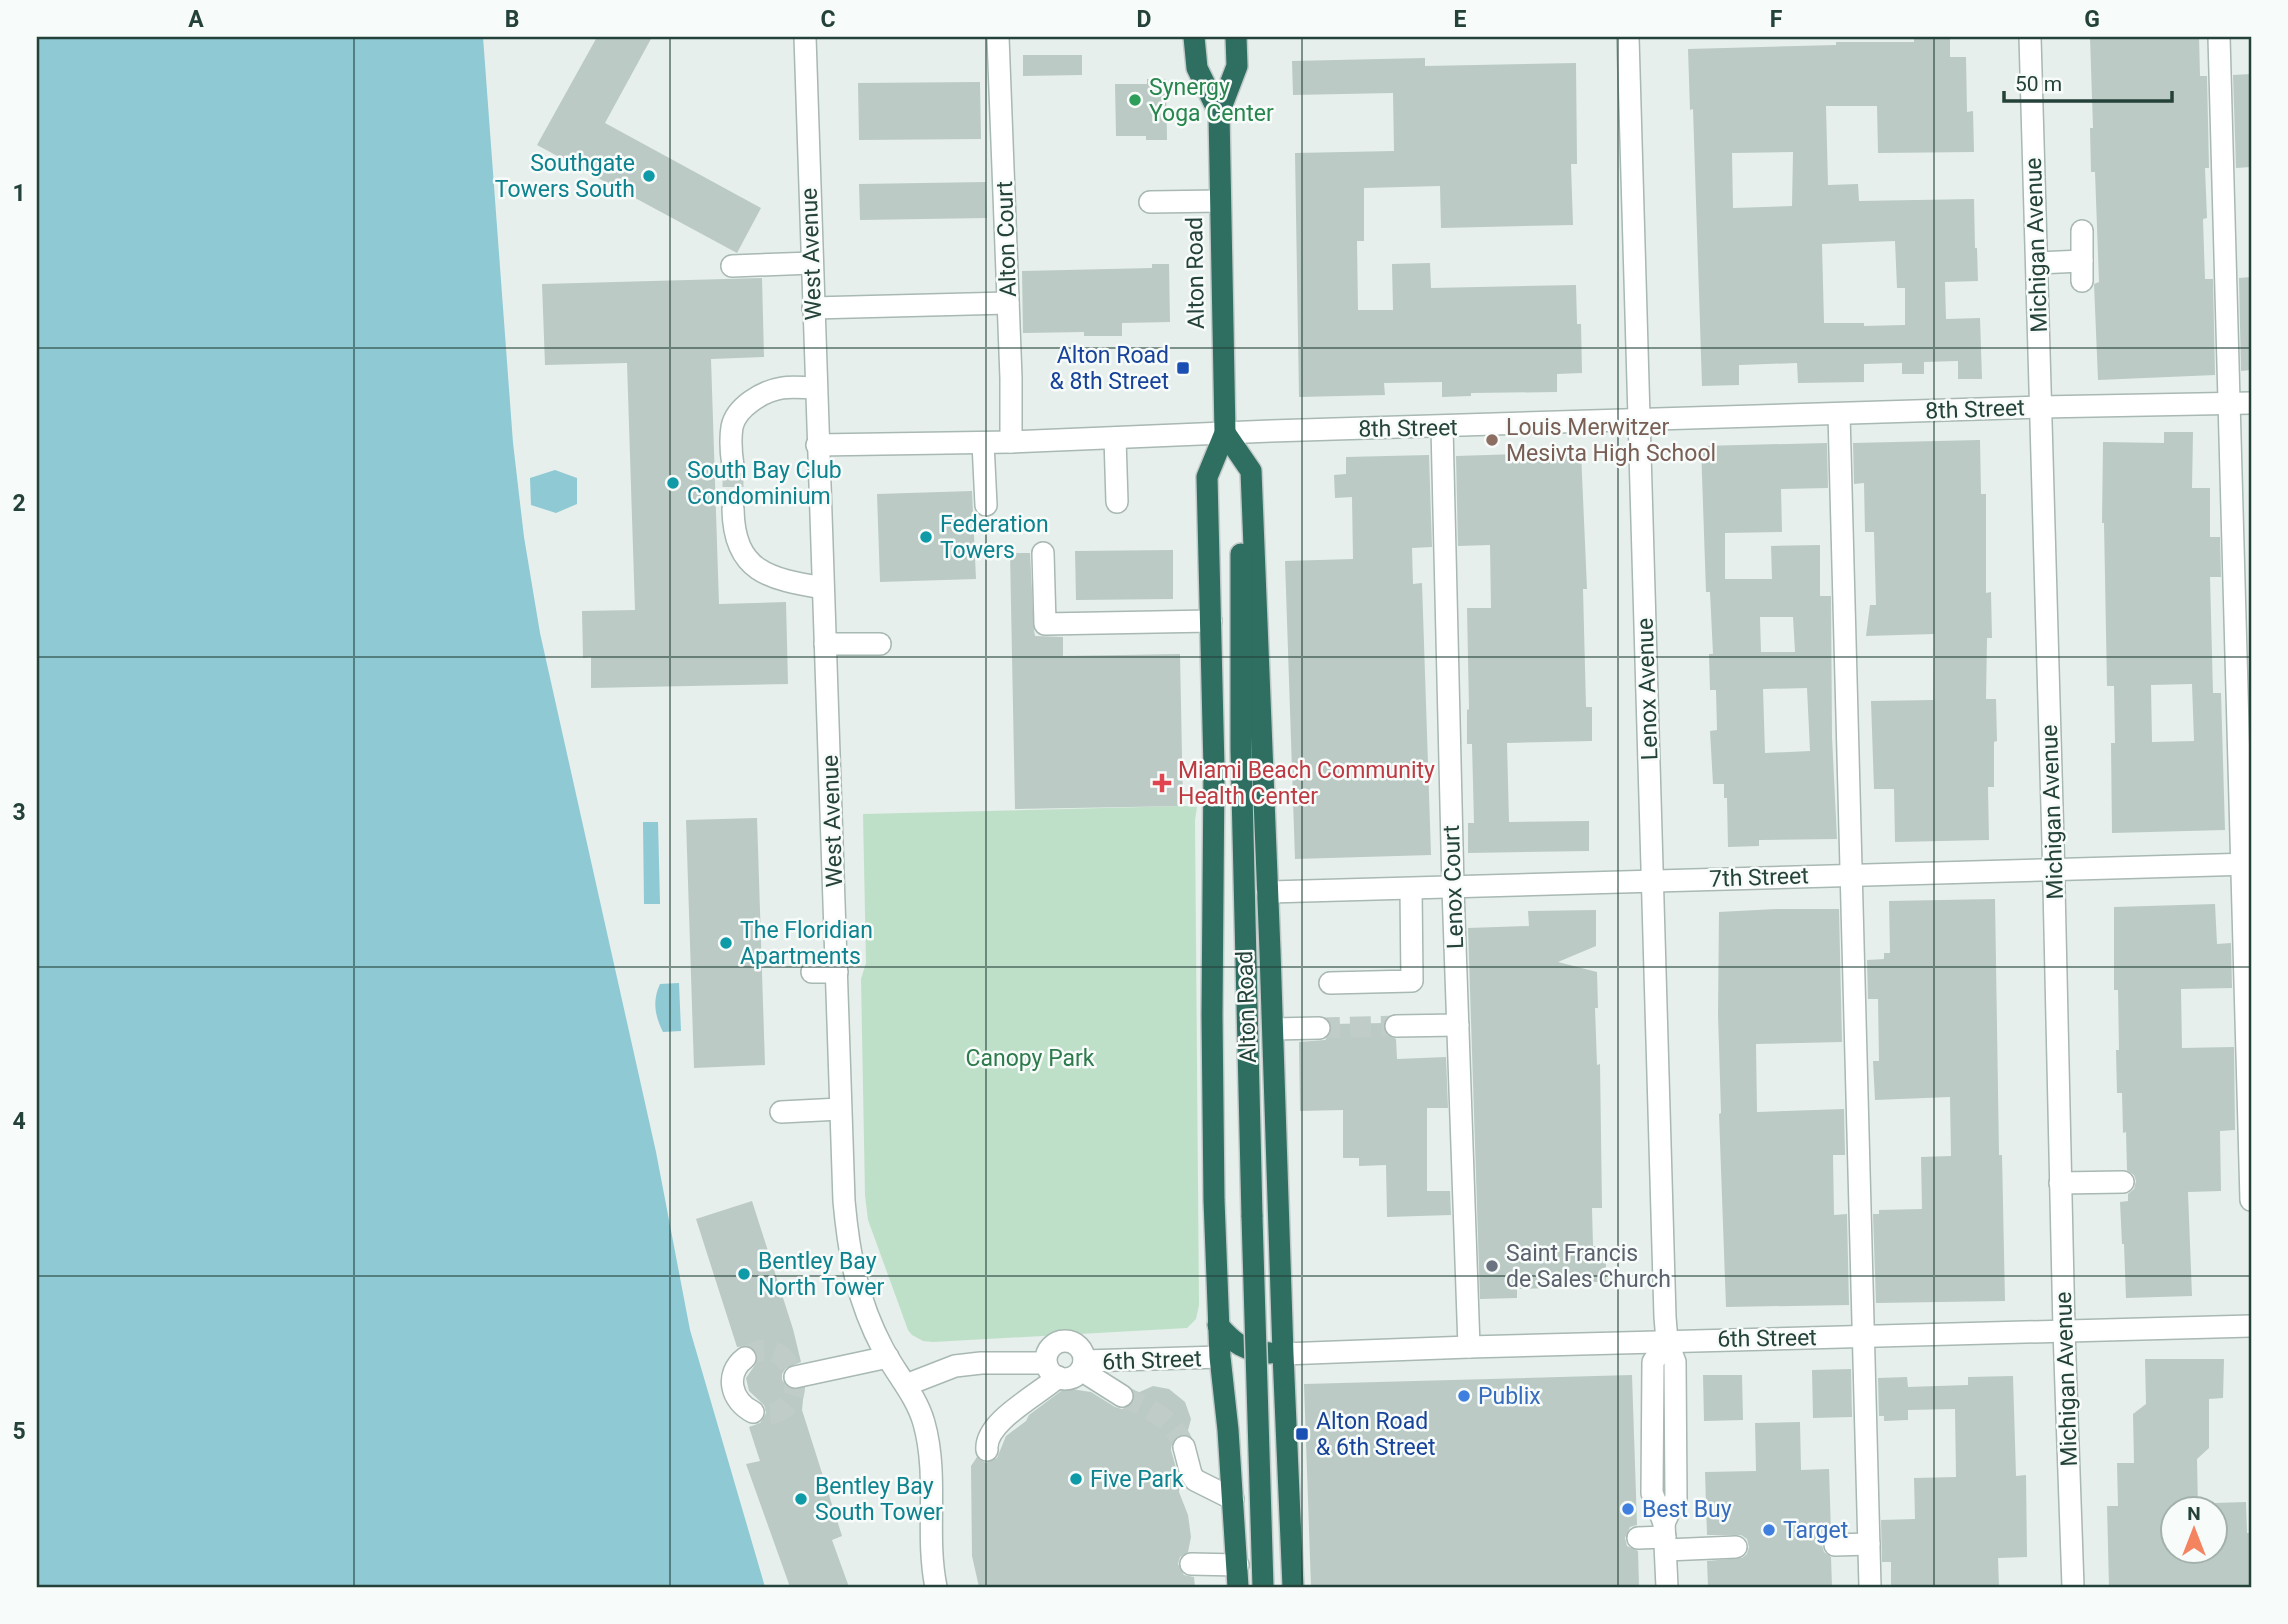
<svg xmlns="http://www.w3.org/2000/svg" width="2288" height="1624" viewBox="0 0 2288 1624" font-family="Roboto,sans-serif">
<rect width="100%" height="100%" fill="#e6efeb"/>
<polygon fill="#bfe0c8" points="1183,806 1197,807 1195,820 1199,1305 1196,1319 1187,1328 933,1342 923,1341 912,1335 908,1330 868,1220 865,1195 861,979 866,963 863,814"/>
<g fill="#8ec9d4">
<polygon points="37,37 483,37 513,443 524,537 540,633 656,1152 690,1330 765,1587 37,1587"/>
<polygon points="555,470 577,478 577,504 556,513 531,505 530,478"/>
<polygon points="643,822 658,822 660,904 644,904"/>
<path d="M679 983 681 1031 663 1032C655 1016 652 1001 660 984Z"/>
</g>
<g fill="#bbcac4" fill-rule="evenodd">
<polygon points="597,37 652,37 605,123 761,208 737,253 537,145"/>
<path d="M1914 37H1950V57H1966L1967 112 1973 111 1974 152 1878 153 1877 106H1826L1828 185 1858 184 1859 201 1974 199 1975 248H1977L1978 281 1945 282 1946 319 1980 318 1982 379H1958V361L1924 362V374H1902V363L1864 364V382L1798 383 1797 363 1739 365V385L1702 386 1693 109 1690 110 1688 49 1836 45V42H1914ZM1793 152 1792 206 1733 208 1732 153ZM1895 241 1897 288H1905V325L1864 326V323H1824L1822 244Z"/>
<polygon points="2090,37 2199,37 2200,76 2207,76 2209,168 2205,168 2207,218 2203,219 2205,279 2213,279 2215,375 2098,380 2094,284 2099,282 2095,172 2091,172 2090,128 2093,128"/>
<polygon points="1023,55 1082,55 1082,75 1023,76"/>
<polygon points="1425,58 1425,66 1576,63 1577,164 1571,164 1573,225 1441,228 1440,186 1364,188 1364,241 1357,241 1358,310 1393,310 1392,264 1430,263 1431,288 1576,285 1577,324 1581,324 1582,373 1557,374 1557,392 1471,393 1471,396 1442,397 1442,382 1384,383 1385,395 1299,397 1295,153 1394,151 1393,93 1293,95 1292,61"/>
<polygon points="2251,74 2251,167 2236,168 2233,75"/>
<polygon points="1147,79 1166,79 1167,140 1146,140 1146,136 1116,136 1115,84 1147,84"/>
<polygon points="980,82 981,139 859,140 858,83"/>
<polygon points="986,182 987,218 860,220 859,184"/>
<polygon points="1152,264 1169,264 1170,322 1122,323 1122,336 1084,336 1084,332 1023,333 1022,271 1152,268"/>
<polygon points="2251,277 2251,370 2241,371 2239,278"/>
<polygon points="762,278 764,357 711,359 719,604 786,602 788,684 591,688 591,657 583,658 582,611 635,610 627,363 545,365 542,284"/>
<path d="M2164 432H2193L2192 488H2210V537H2220L2221 577H2210L2213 693H2221L2225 830 2112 833 2111 743H2115L2114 686H2107L2104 523H2102L2103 442 2164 443ZM2192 684 2194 741 2152 742 2151 685Z"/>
<polygon points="1980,440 1981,494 1986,494 1986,593 1991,592 1992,638 1987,638 1986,699 1996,699 1997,741 1994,742 1994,787 1988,787 1989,840 1895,842 1894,789 1874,789 1871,701 1933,700 1934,634 1866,636 1870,605 1876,605 1874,532 1865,532 1864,483 1854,484 1853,443"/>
<path d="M1827 443 1828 488 1781 489 1782 532 1725 533V579H1772L1771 546 1820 545V596H1831L1832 737 1837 839 1759 840V846L1728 847 1727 798H1724V784H1713L1710 731 1717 730 1716 690H1710L1709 654H1713L1710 592H1706L1701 446ZM1760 617H1793L1795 652H1761ZM1807 688 1810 751 1765 753 1763 689Z"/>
<polygon points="1581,452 1587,589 1583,589 1586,707 1592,707 1592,741 1507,743 1509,822 1589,821 1589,851 1468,853 1468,823 1474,823 1472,744 1467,744 1467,710 1469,709 1467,608 1491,608 1490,545 1458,546 1456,456"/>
<polygon points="1429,455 1432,547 1412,548 1413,584 1422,583 1431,855 1295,859 1285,561 1353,559 1352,497 1335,498 1334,475 1346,474 1346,457"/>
<polygon points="972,491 976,579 880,582 877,494"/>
<polygon points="1173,550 1173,599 1076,600 1075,551"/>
<polygon points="1010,553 1030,553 1034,630 1035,636 1063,637 1063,656 1180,654 1183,806 1015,809"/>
<polygon points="757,818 765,1065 694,1068 686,820"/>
<polygon points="1995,899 1999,1155 2002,1155 2005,1301 1876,1303 1873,1214 1879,1214 1879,1210 1922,1209 1921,1157 1951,1156 1950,1097 1875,1100 1873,1061 1879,1061 1878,999 1868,999 1867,960 1884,959 1884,953 1890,953 1889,901"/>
<polygon points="2215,904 2217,944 2231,943 2232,988 2181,989 2182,1048 2234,1047 2235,1130 2220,1131 2221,1191 2188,1192 2192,1296 2126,1298 2124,1244 2122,1244 2120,1202 2128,1201 2128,1194 2134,1189 2136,1181 2134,1175 2127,1170 2126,1132 2123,1133 2122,1093 2117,1093 2116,1050 2119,1050 2118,990 2114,990 2114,907"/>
<polygon points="1776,909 1839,909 1842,1042 1756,1044 1757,1112 1844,1109 1845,1155 1833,1155 1834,1215 1847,1214 1849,1305 1726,1307 1719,1114 1721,1113 1718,1014 1719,912"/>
<polygon points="1596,910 1596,946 1558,962 1597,972 1598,1008 1595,1008 1597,1065 1600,1064 1602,1208 1592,1208 1593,1246 1606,1246 1606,1282 1594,1282 1593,1287 1517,1289 1517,1298 1480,1299 1468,928 1529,926 1528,911"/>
<polygon points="1384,1023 1385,1033 1396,1039 1397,1059 1446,1057 1448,1108 1427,1108 1427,1191 1450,1191 1451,1215 1387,1217 1386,1165 1359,1166 1359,1158 1343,1158 1343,1110 1300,1111 1299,1042 1325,1040 1331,1034 1331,1024"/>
<polygon points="752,1201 793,1329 801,1362 786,1368 782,1374 782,1380 790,1389 804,1389 802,1410 842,1536 832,1540 849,1587 790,1587 746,1464 760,1461 749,1427 760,1423 766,1413 764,1405 749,1391 746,1378 757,1362 758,1355 755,1349 749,1346 737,1347 696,1219"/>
<polygon points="2145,1359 2224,1359 2223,1398 2209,1399 2209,1448 2197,1459 2198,1508 2173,1508 2173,1550 2215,1550 2215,1503 2246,1502 2247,1533 2251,1533 2251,1587 2109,1587 2107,1506 2118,1506 2117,1463 2134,1463 2133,1414 2146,1404"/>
<polygon points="1851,1369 1852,1417 1813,1418 1812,1370"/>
<polygon points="1632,1375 1637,1525 1630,1527 1625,1538 1627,1546 1638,1551 1639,1587 1311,1587 1304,1384"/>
<polygon points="1703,1375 1742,1375 1743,1420 1704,1421"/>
<polygon points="2013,1376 2016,1476 2026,1475 2027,1557 1998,1558 1999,1587 1891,1587 1891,1562 1882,1562 1881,1520 1915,1519 1914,1478 1956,1477 1955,1409 1908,1410 1908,1420 1884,1421 1884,1416 1879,1416 1878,1378 1907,1377 1908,1387 1968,1385 1968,1377"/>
<polygon points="1153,1386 1169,1389 1185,1402 1191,1419 1187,1434 1175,1437 1172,1443 1171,1450 1180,1482 1179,1492 1188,1515 1191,1537 1188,1552 1180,1557 1178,1564 1184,1575 1194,1577 1195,1587 979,1587 972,1556 971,1466 977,1457 986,1463 997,1458 1006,1436 1026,1421 1029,1415 1065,1388 1091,1392 1115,1407 1122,1409 1133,1404 1135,1394"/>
<polygon points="1800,1422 1801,1470 1829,1469 1831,1533 1824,1538 1822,1545 1824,1552 1831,1557 1832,1587 1708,1587 1707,1561 1742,1558 1747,1554 1749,1547 1747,1539 1741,1535 1707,1535 1705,1472 1756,1471 1755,1423"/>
</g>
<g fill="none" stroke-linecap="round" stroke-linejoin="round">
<g stroke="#bfccc8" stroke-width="21" stroke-dasharray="21 10" stroke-linecap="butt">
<polyline points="733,466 733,509"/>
<polyline points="1319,1028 1396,1026"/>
<path d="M745 1358C795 1321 822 1428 753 1412"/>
<path d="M1122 1396C1147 1407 1175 1419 1184 1447"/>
</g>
<g stroke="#a8b8b2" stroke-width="24">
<g id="minor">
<path d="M805 37 844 1201C849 1255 857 1300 883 1349 896 1374 916 1395 924 1423 939 1477 925 1533 936 1587"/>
<polyline points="998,37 1011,378 1011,442"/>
<polyline points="1628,37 1665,1317 1667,1341 1675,1362 1676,1498 1664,1523"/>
<polyline points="2030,37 2053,842 2064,1330 2073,1587"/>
<polyline points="2219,37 2251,1200"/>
<polyline points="1150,202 1220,201"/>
<polyline points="2082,231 2082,281"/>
<polyline points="2037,263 2082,261"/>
<polyline points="732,266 812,263"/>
<polyline points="813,308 1008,303"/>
<polyline points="1839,414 1870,1587"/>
<polyline points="1442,427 1453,888 1469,1347"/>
<polyline points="1115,438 1117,502"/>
<polyline points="983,443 986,505"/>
<polyline points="817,445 1011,442 1271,431 2041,407 2251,403"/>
<path d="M733 466C731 453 730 440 732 427 736 407 763 391 782 388 793 386 805 388 815 388"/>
<path d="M733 509C734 572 769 579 823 588"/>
<polyline points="1043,553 1045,624 1211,621"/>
<polyline points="825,644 880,644"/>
<polyline points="1267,892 2251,864"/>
<polyline points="812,972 837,972"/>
<polyline points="1330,983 1412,981 1411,889"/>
<polyline points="1396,1026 1458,1025"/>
<polyline points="1273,1029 1319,1028"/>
<polyline points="781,1112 840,1109"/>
<polyline points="2060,1183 2123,1182"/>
<polyline points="1667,1341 1653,1362 1652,1493 1664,1523 1667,1587"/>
<circle cx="1065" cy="1360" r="19"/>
<polyline points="1283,1354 1469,1347 2251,1326"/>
<path d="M745 1358C724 1374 731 1401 753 1412"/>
<polyline points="1084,1361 1220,1357"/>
<polyline points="1081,1370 1122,1396"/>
<polyline points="795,1377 888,1357"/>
<polyline points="906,1385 955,1366 981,1363 1046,1363"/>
<polyline points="1184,1447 1191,1474 1195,1480 1233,1499"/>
<path d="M987 1450C984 1422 1038 1395 1058 1377"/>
<polyline points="1638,1538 1665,1537"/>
<polyline points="1835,1545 1869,1544"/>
<polyline points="1666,1550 1736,1547"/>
<polyline points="1191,1564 1238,1565"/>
</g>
</g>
<g stroke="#c2cac8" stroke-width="24">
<g id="highway">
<polyline points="1194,37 1197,68 1219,113"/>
<polyline points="1236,37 1237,66 1219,113 1225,433 1207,477 1214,768 1212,1015 1214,1200 1220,1357 1228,1430 1238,1587"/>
<polyline points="1225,433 1251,471 1270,951 1283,1354 1293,1587"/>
<polyline points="1241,554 1241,749 1252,1217"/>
<path d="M1218 1325C1234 1344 1245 1351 1270 1353"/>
</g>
</g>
<use href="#minor" stroke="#fff" stroke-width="21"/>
<use href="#highway" stroke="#2f6f62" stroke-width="21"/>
<g stroke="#c2cac8" stroke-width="24" stroke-linecap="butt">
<polyline id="highway-bridge" points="1252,1217 1263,1587"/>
</g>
<use href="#highway-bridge" stroke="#2f6f62" stroke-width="21"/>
</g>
<path fill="none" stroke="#24423a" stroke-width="2" stroke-opacity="0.55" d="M354 37V1587M670 37V1587M986 37V1587M1302 37V1587M1618 37V1587M1934 37V1587M37 348H2251M37 657H2251M37 967H2251M37 1276H2251"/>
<circle fill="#2e9e5b" stroke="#f7fbf9" stroke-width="2.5" cx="1135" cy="100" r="7"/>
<g fill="#0f9aa8" stroke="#f7fbf9" stroke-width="2.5">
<circle cx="649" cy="176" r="7"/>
<circle cx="673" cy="483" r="7"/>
<circle cx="926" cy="537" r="7"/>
<circle cx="726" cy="943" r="7"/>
<circle cx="744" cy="1274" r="7"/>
<circle cx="1076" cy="1479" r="7"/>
<circle cx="801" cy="1499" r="7"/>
</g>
<g fill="#1a4fb4" stroke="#f7fbf9" stroke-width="2.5">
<rect x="1176" y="361" width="14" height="14" rx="3.5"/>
<rect x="1295" y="1427" width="14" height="14" rx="3.5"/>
</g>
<circle fill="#8d6e63" stroke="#f7fbf9" stroke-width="2.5" cx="1492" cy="440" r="7"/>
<path fill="#e0444e" stroke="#f7fbf9" stroke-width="2.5" d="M1158.5 772.5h7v7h7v7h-7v7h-7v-7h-7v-7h7z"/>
<circle fill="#6b7280" stroke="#f7fbf9" stroke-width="2.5" cx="1492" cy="1266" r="7"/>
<g fill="#3f7fe0" stroke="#f7fbf9" stroke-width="2.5">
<circle cx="1464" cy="1396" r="7"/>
<circle cx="1628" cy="1509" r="7"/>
<circle cx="1769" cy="1530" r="7"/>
</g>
<g text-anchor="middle" stroke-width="5" stroke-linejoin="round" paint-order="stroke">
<g font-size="23" fill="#27864d" stroke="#f7fbf9" text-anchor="start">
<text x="1149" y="95">Synergy<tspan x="1149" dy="26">Yoga Center</tspan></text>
</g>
<g font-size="23" fill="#0d838f" stroke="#f7fbf9" text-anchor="start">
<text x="635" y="171" text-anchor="end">Southgate<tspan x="635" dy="26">Towers South</tspan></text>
<text x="687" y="478">South Bay Club<tspan x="687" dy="26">Condominium</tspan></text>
<text x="940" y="532">Federation<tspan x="940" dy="26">Towers</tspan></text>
<text x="740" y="938">The Floridian<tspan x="740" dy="26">Apartments</tspan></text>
<text x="758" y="1269">Bentley Bay<tspan x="758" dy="26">North Tower</tspan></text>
<text x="1090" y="1487">Five Park</text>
<text x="815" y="1494">Bentley Bay<tspan x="815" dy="26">South Tower</tspan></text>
</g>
<g font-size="23" fill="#24423a" stroke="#f7fbf9">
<text transform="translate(1006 239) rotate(-92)" y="8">Alton Court</text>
<text transform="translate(2036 245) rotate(-92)" y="8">Michigan Avenue</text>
<text transform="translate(811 254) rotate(-92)" y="8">West Avenue</text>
<text transform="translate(1195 273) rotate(-91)" y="8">Alton Road</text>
<text transform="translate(1975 409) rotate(-2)" y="8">8th Street</text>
<text transform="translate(1408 428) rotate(-1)" y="8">8th Street</text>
<text transform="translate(1647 689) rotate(-92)" y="8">Lenox Avenue</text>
<text transform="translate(2052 812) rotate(-92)" y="8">Michigan Avenue</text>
<text transform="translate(832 821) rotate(-92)" y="8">West Avenue</text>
<text transform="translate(1759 877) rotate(-2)" y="8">7th Street</text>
<text transform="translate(1453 887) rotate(-92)" y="8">Lenox Court</text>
<text transform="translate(1246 1007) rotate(-92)" y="8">Alton Road</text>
<text transform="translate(1767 1338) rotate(-1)" y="8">6th Street</text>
<text transform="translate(1152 1360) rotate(-2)" y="8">6th Street</text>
<text transform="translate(2066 1379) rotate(-92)" y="8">Michigan Avenue</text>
</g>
<g font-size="23" fill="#164399" stroke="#f7fbf9" text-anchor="end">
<text x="1169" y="363">Alton Road<tspan x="1169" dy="26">&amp; 8th Street</tspan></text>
<text x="1316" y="1429" text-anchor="start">Alton Road<tspan x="1316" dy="26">&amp; 6th Street</tspan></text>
</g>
<g font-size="23" fill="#785e54" stroke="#f7fbf9" text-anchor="start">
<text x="1506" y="435">Louis Merwitzer<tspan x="1506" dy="26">Mesivta High School</tspan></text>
</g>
<g font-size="23" fill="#be3a42" stroke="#f7fbf9" text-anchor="start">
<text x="1178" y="778">Miami Beach Community<tspan x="1178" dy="26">Health Center</tspan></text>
</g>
<g font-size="23" fill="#2d7a4b" stroke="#f7fbf9">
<text x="1030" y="1066">Canopy Park</text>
</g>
<g font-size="23" fill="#5b616d" stroke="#f7fbf9" text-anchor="start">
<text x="1506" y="1261">Saint Francis<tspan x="1506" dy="26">de Sales Church</tspan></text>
</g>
<g font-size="23" fill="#366cbe" stroke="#f7fbf9" text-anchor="start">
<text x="1478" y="1404">Publix</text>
<text x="1642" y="1517">Best Buy</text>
<text x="1783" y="1538">Target</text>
</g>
</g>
<rect width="2288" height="1624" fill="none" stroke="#f7fbf9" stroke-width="77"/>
<g transform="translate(2194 1530)"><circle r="33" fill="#f7fbf9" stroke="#a3b1ad" stroke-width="2"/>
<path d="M0-5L12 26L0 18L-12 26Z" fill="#f4845f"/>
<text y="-10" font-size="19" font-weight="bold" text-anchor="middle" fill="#24423a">N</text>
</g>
<path d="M2004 91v10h168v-10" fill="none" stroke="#24423a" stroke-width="3.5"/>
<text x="2015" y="91" font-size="21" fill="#24423a" stroke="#f7fbf9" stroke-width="5" paint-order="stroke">50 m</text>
<rect x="38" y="38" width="2212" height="1548" fill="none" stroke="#24423a" stroke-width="2.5"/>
<g font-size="23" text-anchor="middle" font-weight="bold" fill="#24423a">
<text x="196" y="27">A</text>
<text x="512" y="27">B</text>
<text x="828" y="27">C</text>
<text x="1144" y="27">D</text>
<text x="1460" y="27">E</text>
<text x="1776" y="27">F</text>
<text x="2092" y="27">G</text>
<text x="19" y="201">1</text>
<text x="19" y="511">2</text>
<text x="19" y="820">3</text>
<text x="19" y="1129">4</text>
<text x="19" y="1439">5</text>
</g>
</svg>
